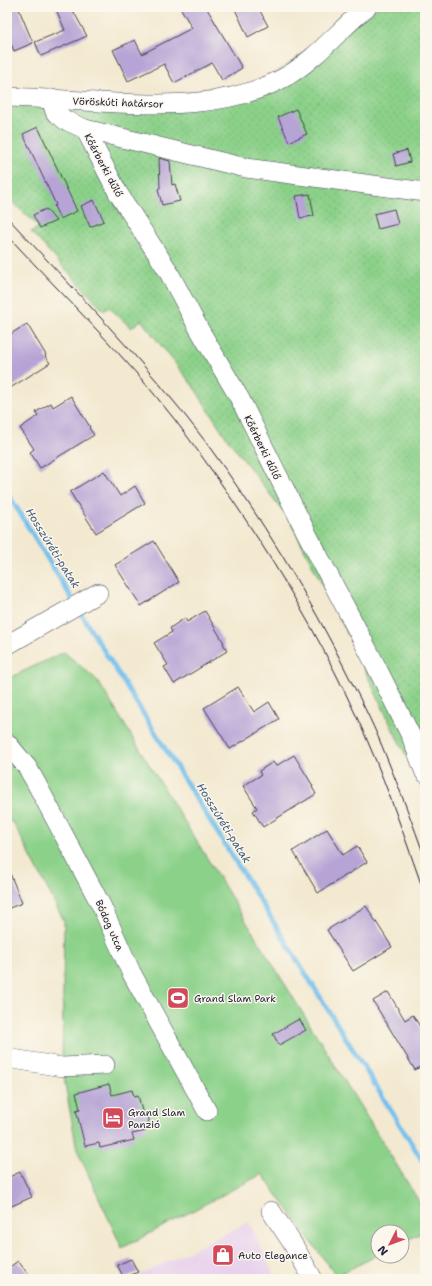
<svg xmlns="http://www.w3.org/2000/svg" width="432" height="1286" viewBox="0 0 432 1286" font-family="'Shantell Sans',sans-serif">
<defs>
<pattern id="grass-dots" width="8" height="8" patternUnits="userSpaceOnUse"><rect width="8" height="8" fill="#8cd18a"/><path d="M2 2h.1M6 6h.1" fill="none" stroke="#78b378" stroke-width="1.8" stroke-linecap="round"/></pattern>
</defs>
<rect width="100%" height="100%" fill="#fbf7ec"/>
<filter id="ink" filterUnits="userSpaceOnUse"><feTurbulence type="fractalNoise" baseFrequency=".025" numOctaves="2"/><feDisplacementMap in="SourceGraphic" scale="8" xChannelSelector="R" yChannelSelector="G"/><feConvolveMatrix kernelMatrix="1 2 1 2 8 2 1 2 1" color-interpolation-filters="sRGB"/></filter>
<filter id="wash" filterUnits="userSpaceOnUse"><feTurbulence type="fractalNoise" baseFrequency=".012" numOctaves="4" result="noise"/><feDisplacementMap in="SourceGraphic" scale="16" xChannelSelector="R" yChannelSelector="G"/><feGaussianBlur stdDeviation="0.9" result="paint"/><feColorMatrix in="noise" values="0 0 0 0 0 0 0 0 0 0 0 0 0 0 0 0 0 1.4 0 .05"/><feComposite in="paint" operator="in"/></filter>
<g filter="url(#wash)">
<rect width="100%" height="100%" fill="#f3e9d0"/>
<polygon fill="#e9d2ed" points="249,1222 276,1279 132,1279"/>
<polygon fill="url(#grass-dots)" stroke="#577a62" points="367,7 425,7 425,792 396,736 348,635 289,519 226,437 193,386 141,320 131,328 109,307 104,311 31,232 39,227 7,197 7,97 151,105 250,92"/>
<polygon fill="#8cd18a" stroke="#577a62" points="64,652 97,680 425,1211 425,1231 402,1243 402,1232 378,1232 378,1255 336,1276 262,1174 122,1248 77,1150 62,1067 64,921 13,822 7,821 7,679"/>
<g fill="none" stroke-linecap="round" stroke-linejoin="round">
<g stroke="#73c0ed" stroke-width="5">
<polyline points="7,492 74,602"/>
<polyline points="78,609 425,1165"/>
</g>
</g>
<g id="blocks">
<g fill="#b7a4d6">
<polygon points="7,7 18,7 33,43 14,51 7,35"/>
<polygon points="55,7 71,7 87,36 41,56 35,42 65,30"/>
<polygon points="180,7 206,7 242,68 222,80 212,63 174,83 164,64 128,81 113,50 135,40 142,54 192,28"/>
<polygon points="234,7 258,7 268,26 248,37"/>
<polygon points="296,109 307,134 289,142 278,117"/>
<polygon points="38,127 77,211 60,219 54,206 56,205 23,134"/>
<polygon points="407,150 410,162 396,166 393,154"/>
<polygon points="159,158 170,161 172,185 175,184 180,201 162,205 158,189 160,188"/>
<polygon points="310,194 314,216 300,218 296,196"/>
<polygon points="94,200 104,221 90,227 81,206"/>
<polygon points="46,209 56,221 40,228 33,215"/>
<polygon points="394,209 398,224 378,229 374,214"/>
<polygon points="27,324 46,355 45,356 50,363 7,390 7,336"/>
<polygon points="71,396 90,427 89,428 94,435 40,468 30,452 34,449 20,428 38,416 36,412 51,403 53,407"/>
<polygon points="104,471 120,496 135,486 145,503 96,533 70,492"/>
<polygon points="154,541 179,582 141,606 115,565"/>
<polygon points="205,611 224,643 223,643 227,651 174,684 164,667 168,665 154,643 172,632 170,628 185,618 187,622"/>
<polygon points="238,687 254,712 269,702 279,719 230,749 204,708"/>
<polygon points="294,755 313,786 312,787 316,794 263,827 253,811 257,808 243,786 261,775 259,771 273,762 276,766"/>
<polygon points="327,829 343,855 357,846 367,862 318,893 293,851"/>
<polygon points="7,866 22,903 7,909"/>
<polygon points="366,906 392,947 353,971 327,930"/>
<polygon points="388,992 405,1020 413,1015 425,1035 425,1040 420,1044 425,1052 425,1064 415,1070 373,1001"/>
<polygon points="299,1019 306,1030 279,1045 273,1034"/>
<polygon points="109,1084 112,1095 132,1090 134,1096 138,1095 142,1111 148,1115 149,1121 145,1127 146,1131 132,1134 134,1140 100,1148 99,1143 85,1146 76,1110 80,1109 76,1093"/>
<polygon points="20,1172 32,1197 7,1208 7,1178"/>
<polygon points="131,1259 138,1272 124,1278 117,1265"/>
<polygon points="18,1261 32,1279 7,1279 7,1269"/>
</g>
</g>
</g>
<g filter="url(#ink)">
<use href="#blocks" fill-opacity="0" stroke="#414051" stroke-width="1"/>
<g fill="none" stroke-linecap="round" stroke-linejoin="round">
<g stroke="#414051" stroke-width="20">
<g id="street">
<path d="M7 97C37 98 67 100 98 102 161 105 229 109 287 76 317 58 340 29 367 7"/>
<polyline points="51,99 55,112 65,120 85,129 118,193 167,269 199,329 240,399 306,532 374,662 411,736 425,773"/>
<polyline points="85,129 246,168 425,192"/>
<polyline points="7,645 98,593"/>
<polyline points="7,743 27,767 35,781 101,905 131,972 207,1111"/>
<polyline points="7,1058 62,1067 105,1065"/>
<polyline points="271,1211 291,1241 313,1279"/>
</g>
</g>
<use href="#street" stroke="#fff" stroke-width="19"/>
<g stroke="#22223b" stroke-width="1">
<path d="M7 217C74 290 145 361 205 441 260 516 309 595 350 679 363 704 376 730 386 756 400 790 413 824 425 858"/>
<path d="M7 235C63 296 124 354 175 420 254 525 325 638 376 761 394 805 409 850 425 895"/>
</g>
</g>
</g>
<defs>
<g id="stadium-square" transform="scale(1.15)"><rect x="-9" y="-9" width="18" height="18" rx="4" fill="#d1495b" stroke="#fbf7ec"/><path d="M0-5a6.5 5 0 1 0 0 10a6.5 5 0 1 0 0-10ZM-3.5-1.8h7v3.6h-7Z" fill="#fff"/></g>
<g id="hotel-square" transform="scale(1.15)"><rect x="-9" y="-9" width="18" height="18" rx="4" fill="#d1495b" stroke="#fbf7ec"/><path d="M-6-4.5h1.5V1H6V5H4.5V3h-9V5H-6ZM-4 0a1.8 1.8 0 1 1 3.6 0ZM.5 0V-2.5h3Q6-2.5 6 0Z" fill="#fff"/></g>
<g id="shop-square" transform="scale(1.15)"><rect x="-9" y="-9" width="18" height="18" rx="4" fill="#d1495b" stroke="#fbf7ec"/><path d="M-5-2.5h2.3a2.7 3.5 0 0 1 5.4 0H5L5.5 6h-11ZM-1.5-2.5h3a1.5 2.3 0 0 0-3 0Z" fill="#fff"/></g>
</defs>
<g fill-rule="evenodd">
<use href="#stadium-square" x="178" y="998"/>
<use href="#hotel-square" x="113" y="1118"/>
<use href="#shop-square" x="223" y="1255"/>
</g>
<g text-anchor="middle" stroke-width="3" stroke-linejoin="round" paint-order="stroke">
<g font-size="10" fill="#22223b" stroke="#fbf7ec">
<text transform="translate(118 102) rotate(2)" y="4">Vöröskúti határsor</text>
<text transform="translate(104 165) rotate(62)" y="4">Kőérberki dűlő</text>
<text transform="translate(263 447) rotate(64)" y="4">Kőérberki dűlő</text>
<text transform="translate(110 925) rotate(66)" y="4">Bódog utca</text>
</g>
<g font-size="10" fill="#22223b" stroke="#fbf7ec" text-anchor="start">
<text x="194" y="1002">Grand Slam Park</text>
<text x="128" y="1116">Grand Slam<tspan x="128" dy="12">Panzió</tspan></text>
<text x="238" y="1259">Auto Elegance</text>
</g>
<g font-size="11" font-style="italic" fill="#3e5979" stroke="#fbf7ec">
<text transform="translate(53 548) rotate(58)" y="4">Hosszúréti-patak</text>
<text transform="translate(224 823) rotate(58)" y="4">Hosszúréti-patak</text>
</g>
</g>
<rect width="432" height="1286" fill="none" stroke="#fbf7ec" stroke-width="24"/>
<g transform="translate(390 1244) rotate(228)"><circle r="19" fill="#fbf7ec" stroke="#a4a2a5"/>
<path d="M0-3L7 15L0 10L-7 15Z" fill="#d1495b"/>
<text y="-6" font-size="11" font-weight="bold" text-anchor="middle" fill="#22223b">N</text>
</g>
</svg>
